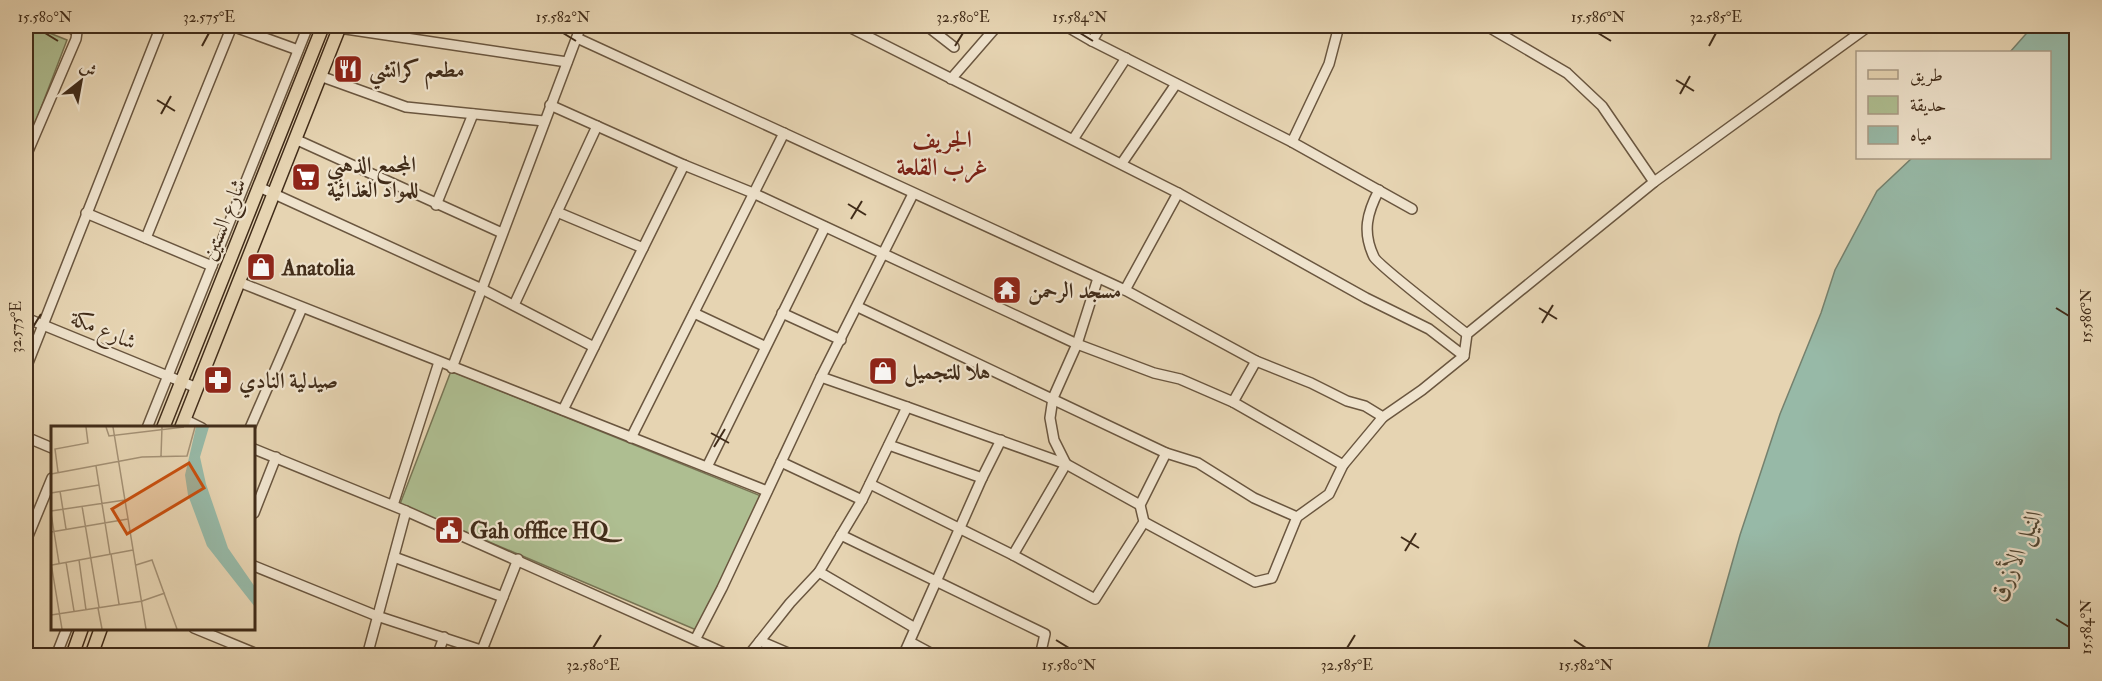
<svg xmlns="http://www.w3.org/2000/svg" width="2102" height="681" viewBox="0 0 2102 681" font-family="'IM FELL Double Pica',Amiri,serif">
<rect width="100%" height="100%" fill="#e6d4b2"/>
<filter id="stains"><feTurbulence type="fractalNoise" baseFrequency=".00333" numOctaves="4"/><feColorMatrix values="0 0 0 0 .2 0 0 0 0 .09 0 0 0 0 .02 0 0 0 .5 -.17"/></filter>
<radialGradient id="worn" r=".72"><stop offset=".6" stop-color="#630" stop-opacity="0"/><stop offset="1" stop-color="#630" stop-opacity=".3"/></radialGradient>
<g fill="#aebe91" stroke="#787555" stroke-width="1.5">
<polygon points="26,26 32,26 67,40 26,147"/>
<polygon points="451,371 766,498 701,632 400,504"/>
</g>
<polygon fill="#97b9a7" stroke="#75816e" stroke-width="1.5" points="2033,26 2076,26 2076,655 1706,655 1740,535 1780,414 1821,313 1835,270 1877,191 1912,158 2050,158 2050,52 2010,52"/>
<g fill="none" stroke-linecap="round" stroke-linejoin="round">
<g stroke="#6a563f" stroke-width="12">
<g id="minor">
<polyline points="232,26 298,50"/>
<polyline points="847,26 1178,193 1366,298 1429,329 1464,356 1467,334 1654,182 1869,26"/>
<polyline points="927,26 954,47"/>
<polyline points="1066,26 1092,41"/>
<polyline points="1101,26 1092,41 1292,142 1412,209"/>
<polyline points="1487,26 1567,73 1602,106 1654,182"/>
<polyline points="339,28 567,62"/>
<polyline points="577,38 1125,290 1256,361 1311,383 1347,401 1365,406 1383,417 1422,390 1464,356"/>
<polyline points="320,76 406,107 544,121"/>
<polyline points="951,79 997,26"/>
<polyline points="550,105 684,165 753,193 1077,344 1154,373 1180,379 1233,402 1343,465"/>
<polyline points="1074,138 1126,58"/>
<polyline points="295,139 502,233"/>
<polyline points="1292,142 1329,64 1339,26"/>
<polyline points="26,156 76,39 77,32 68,26"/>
<polyline points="1122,163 1176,84"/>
<polyline points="259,187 482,289 594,347"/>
<path d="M1379 190C1367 213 1362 232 1374 257 1378 265 1453 323 1467 334"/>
<polyline points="436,205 473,114"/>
<polyline points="557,212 643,248"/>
<polyline points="86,213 212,266"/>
<polyline points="146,238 232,26"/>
<polyline points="239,282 767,491"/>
<polyline points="1125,290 1178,193"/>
<polyline points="514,305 597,126"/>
<polyline points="858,307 1166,453 1198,463 1254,498 1297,517 1329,494 1343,465 1383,417"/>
<polyline points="694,313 764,346"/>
<polyline points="782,313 841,340"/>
<polyline points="26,318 197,388"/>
<polyline points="26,368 161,26"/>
<polyline points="452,368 581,26"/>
<polyline points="1233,402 1256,361"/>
<polyline points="907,407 1066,464 1140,505"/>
<polyline points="563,410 684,165"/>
<polyline points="184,419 202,428"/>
<polyline points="147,428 308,26"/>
<polyline points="250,428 302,308"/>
<polyline points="26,437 52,448"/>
<polyline points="631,438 784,133"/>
<polyline points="889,445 982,478 903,656"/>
<polyline points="254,449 406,511 731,656"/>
<polyline points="781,462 862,500"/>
<polyline points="707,467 825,227"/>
<polyline points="982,478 1001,440"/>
<polyline points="870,484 1013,555 1066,464 1054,440 1050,418 1053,398 1077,344 1098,278"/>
<polyline points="393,505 439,362"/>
<polyline points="254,513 276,457"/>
<polyline points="1144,522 1255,582 1272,578 1297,517"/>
<polyline points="841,535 1045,634 1040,656"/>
<polyline points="26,541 52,478"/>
<polyline points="1013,555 1095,599 1144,522 1140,505 1166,453"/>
<polyline points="394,557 503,597"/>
<polyline points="254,566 377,616 499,656"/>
<polyline points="819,572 915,628"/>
<polyline points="194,628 262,656"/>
<polyline points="696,638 722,588 821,377 913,194"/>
<polyline points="760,641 795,656"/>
<polyline points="910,642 936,656"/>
<polyline points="482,650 518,559"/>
<polyline points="56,656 67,628"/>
<polyline points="367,656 406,511"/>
<polyline points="437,656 444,637"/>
<polyline points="748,656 790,603 819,572 862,500 907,407 821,377"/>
</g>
</g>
<g stroke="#412c19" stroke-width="15">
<g id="major">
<polyline points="163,428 323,26"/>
<polyline points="181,428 340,26"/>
<polyline points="72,656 82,628"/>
<polyline points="91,656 101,628"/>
</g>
</g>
<use href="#minor" stroke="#efe3cd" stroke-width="9"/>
<use href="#major" stroke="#e6d4b2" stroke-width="12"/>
</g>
<path fill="none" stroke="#412c19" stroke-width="2" d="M45 33 58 41M563 33 576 41M1080 33 1093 41M1598 33 1611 41M202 46 209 33M955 46 963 33M1709 46 1716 33M1676 80 1694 91M1680 94 1690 76M157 100 175 111M161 114 171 96M848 204 866 215M851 219 862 201M1539 308 1557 319M2056 308 2069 316M1542 323 1553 305M33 327 41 314M711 433 729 443M714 447 725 429M1401 537 1419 548M1405 551 1416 533M2056 619 2069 627M1056 640 1069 648M1574 640 1586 648M593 648 601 635M1347 648 1355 635"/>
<defs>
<g id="restaurant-square" transform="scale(1.5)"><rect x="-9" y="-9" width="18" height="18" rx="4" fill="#8f2418" stroke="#efe3cd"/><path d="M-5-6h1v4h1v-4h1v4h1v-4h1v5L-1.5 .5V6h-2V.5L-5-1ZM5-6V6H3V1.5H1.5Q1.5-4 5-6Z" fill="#fff"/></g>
<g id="supermarket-square" transform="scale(1.5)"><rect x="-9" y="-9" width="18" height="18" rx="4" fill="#8f2418" stroke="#efe3cd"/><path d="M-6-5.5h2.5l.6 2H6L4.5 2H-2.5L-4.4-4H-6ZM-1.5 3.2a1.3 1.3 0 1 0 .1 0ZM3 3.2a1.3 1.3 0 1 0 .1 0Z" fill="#fff"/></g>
<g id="shop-square" transform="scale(1.5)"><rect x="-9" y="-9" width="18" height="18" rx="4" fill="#8f2418" stroke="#efe3cd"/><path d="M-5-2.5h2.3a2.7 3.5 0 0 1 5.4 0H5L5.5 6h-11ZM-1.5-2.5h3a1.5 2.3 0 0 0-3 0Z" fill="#fff"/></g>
<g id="temple-square" transform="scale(1.5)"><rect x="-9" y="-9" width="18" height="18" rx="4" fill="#8f2418" stroke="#efe3cd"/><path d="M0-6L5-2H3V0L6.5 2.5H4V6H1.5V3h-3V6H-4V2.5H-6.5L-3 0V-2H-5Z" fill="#fff"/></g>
<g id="pharmacy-square" transform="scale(1.5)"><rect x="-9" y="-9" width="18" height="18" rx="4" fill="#8f2418" stroke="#efe3cd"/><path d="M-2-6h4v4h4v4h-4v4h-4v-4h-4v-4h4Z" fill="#fff"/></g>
<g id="civic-square" transform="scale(1.5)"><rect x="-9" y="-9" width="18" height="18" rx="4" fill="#8f2418" stroke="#efe3cd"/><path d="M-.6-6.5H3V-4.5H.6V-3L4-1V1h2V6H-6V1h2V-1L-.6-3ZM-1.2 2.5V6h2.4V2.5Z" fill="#fff"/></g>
</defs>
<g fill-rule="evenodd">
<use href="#restaurant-square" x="348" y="69"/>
<use href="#supermarket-square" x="306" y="177"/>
<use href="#shop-square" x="261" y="267"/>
<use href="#temple-square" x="1007" y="290"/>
<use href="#shop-square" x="883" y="371"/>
<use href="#pharmacy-square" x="218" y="380"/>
<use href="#civic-square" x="449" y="530"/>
</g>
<g text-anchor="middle" stroke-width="4.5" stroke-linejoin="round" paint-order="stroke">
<g font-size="22" font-weight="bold" fill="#412c19" stroke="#efe3cd" text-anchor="start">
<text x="369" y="77">مطعم كراتشي</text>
<text x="327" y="172">المجمع الذهبي<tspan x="327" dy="25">للمواد الغذائية</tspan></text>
<text x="282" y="275">Anatolia</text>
<text x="1028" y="298">مسجد الرحمن</text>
<text x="904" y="379">هلا للتجميل</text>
<text x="239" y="388">صيدلية النادي</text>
<text x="470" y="538">Gah offfice HQ</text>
</g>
<g font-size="22" fill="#412c19" stroke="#efe3cd">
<text transform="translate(223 219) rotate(-68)" y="8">شارع الستين</text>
<text transform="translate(104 329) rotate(23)" y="8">شارع مكة</text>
</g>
<g font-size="24" font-weight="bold" fill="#7a1f14" stroke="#efe3cd">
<text x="942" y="147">الجريف<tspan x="942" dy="28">غرب القلعة</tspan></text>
</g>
<g font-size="24" font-style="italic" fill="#524835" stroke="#efe3cd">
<text transform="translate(2016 555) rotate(-66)" y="8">النيل الأزرق</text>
</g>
</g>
<g transform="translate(51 426)">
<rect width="204" height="204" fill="#e6d4b2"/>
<path d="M145 1H158L149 31 155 58 177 122 204 161V181L156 120 137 69 134 49Z" fill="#97b9a7"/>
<path fill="none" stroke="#a49175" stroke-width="1.5" d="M55 1 58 10 133 1M62 1 95 203M110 30 111 1M45 40 59 128M7 46 4 23 37 17 35 1M0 48 91 31 136 30 144 1M9 65 15 103M0 67 48 59M31 80 48 181M0 85 74 74M0 87 8 137M0 106 77 93M60 128 68 178M28 134 35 184M15 136 23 185M0 137 11 203M1 139 82 124M85 139 101 134 126 203M91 175 114 167M47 182 51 203M0 189 92 175"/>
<path fill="#c7500f" fill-opacity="0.15" stroke="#c7500f" stroke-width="3" d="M138 37 153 62 76 108 61 83Z"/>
<rect width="204" height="204" fill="none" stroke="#412c19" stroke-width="3"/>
</g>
<rect width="2102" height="681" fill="none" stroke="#e6d4b2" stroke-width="66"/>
<rect x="1856" y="51" width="195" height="108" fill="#efe3cd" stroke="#a99a85" stroke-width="1.5"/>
<rect x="1868" y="70" width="30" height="9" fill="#e6d4b2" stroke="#a99a85" stroke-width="1.5"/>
<text x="1910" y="81" font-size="18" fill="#412c19">طريق</text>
<rect x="1868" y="96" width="30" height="18" fill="#aebe91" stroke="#a99a85" stroke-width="1.5"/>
<text x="1910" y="111" font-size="18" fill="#412c19">حديقة</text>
<rect x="1868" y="126" width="30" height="18" fill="#97b9a7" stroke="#a99a85" stroke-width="1.5"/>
<text x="1910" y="141" font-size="18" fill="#412c19">مياه</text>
<g transform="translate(81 81) rotate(31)" stroke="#efe3cd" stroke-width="4.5" paint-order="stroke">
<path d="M0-4.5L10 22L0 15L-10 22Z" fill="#412c19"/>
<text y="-9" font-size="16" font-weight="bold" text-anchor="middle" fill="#412c19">ش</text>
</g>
<rect x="33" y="33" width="2036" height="615" fill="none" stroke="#412c19" stroke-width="2"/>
<g font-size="15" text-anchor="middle" fill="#412c19">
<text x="45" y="22">15.580°N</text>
<text x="209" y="22">32.575°E</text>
<text x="563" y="22">15.582°N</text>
<text x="963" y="22">32.580°E</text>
<text x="1080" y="22">15.584°N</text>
<text x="1598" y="22">15.586°N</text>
<text x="1716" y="22">32.585°E</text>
<text transform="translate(2086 316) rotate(-90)" y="5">15.586°N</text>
<text transform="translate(16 327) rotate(-90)" y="5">32.575°E</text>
<text transform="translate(2086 627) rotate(-90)" y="5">15.584°N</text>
<text x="593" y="670">32.580°E</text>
<text x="1069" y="670">15.580°N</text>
<text x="1347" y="670">32.585°E</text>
<text x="1586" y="670">15.582°N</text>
</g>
<rect width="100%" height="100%" filter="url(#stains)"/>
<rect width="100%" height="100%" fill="url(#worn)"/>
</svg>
